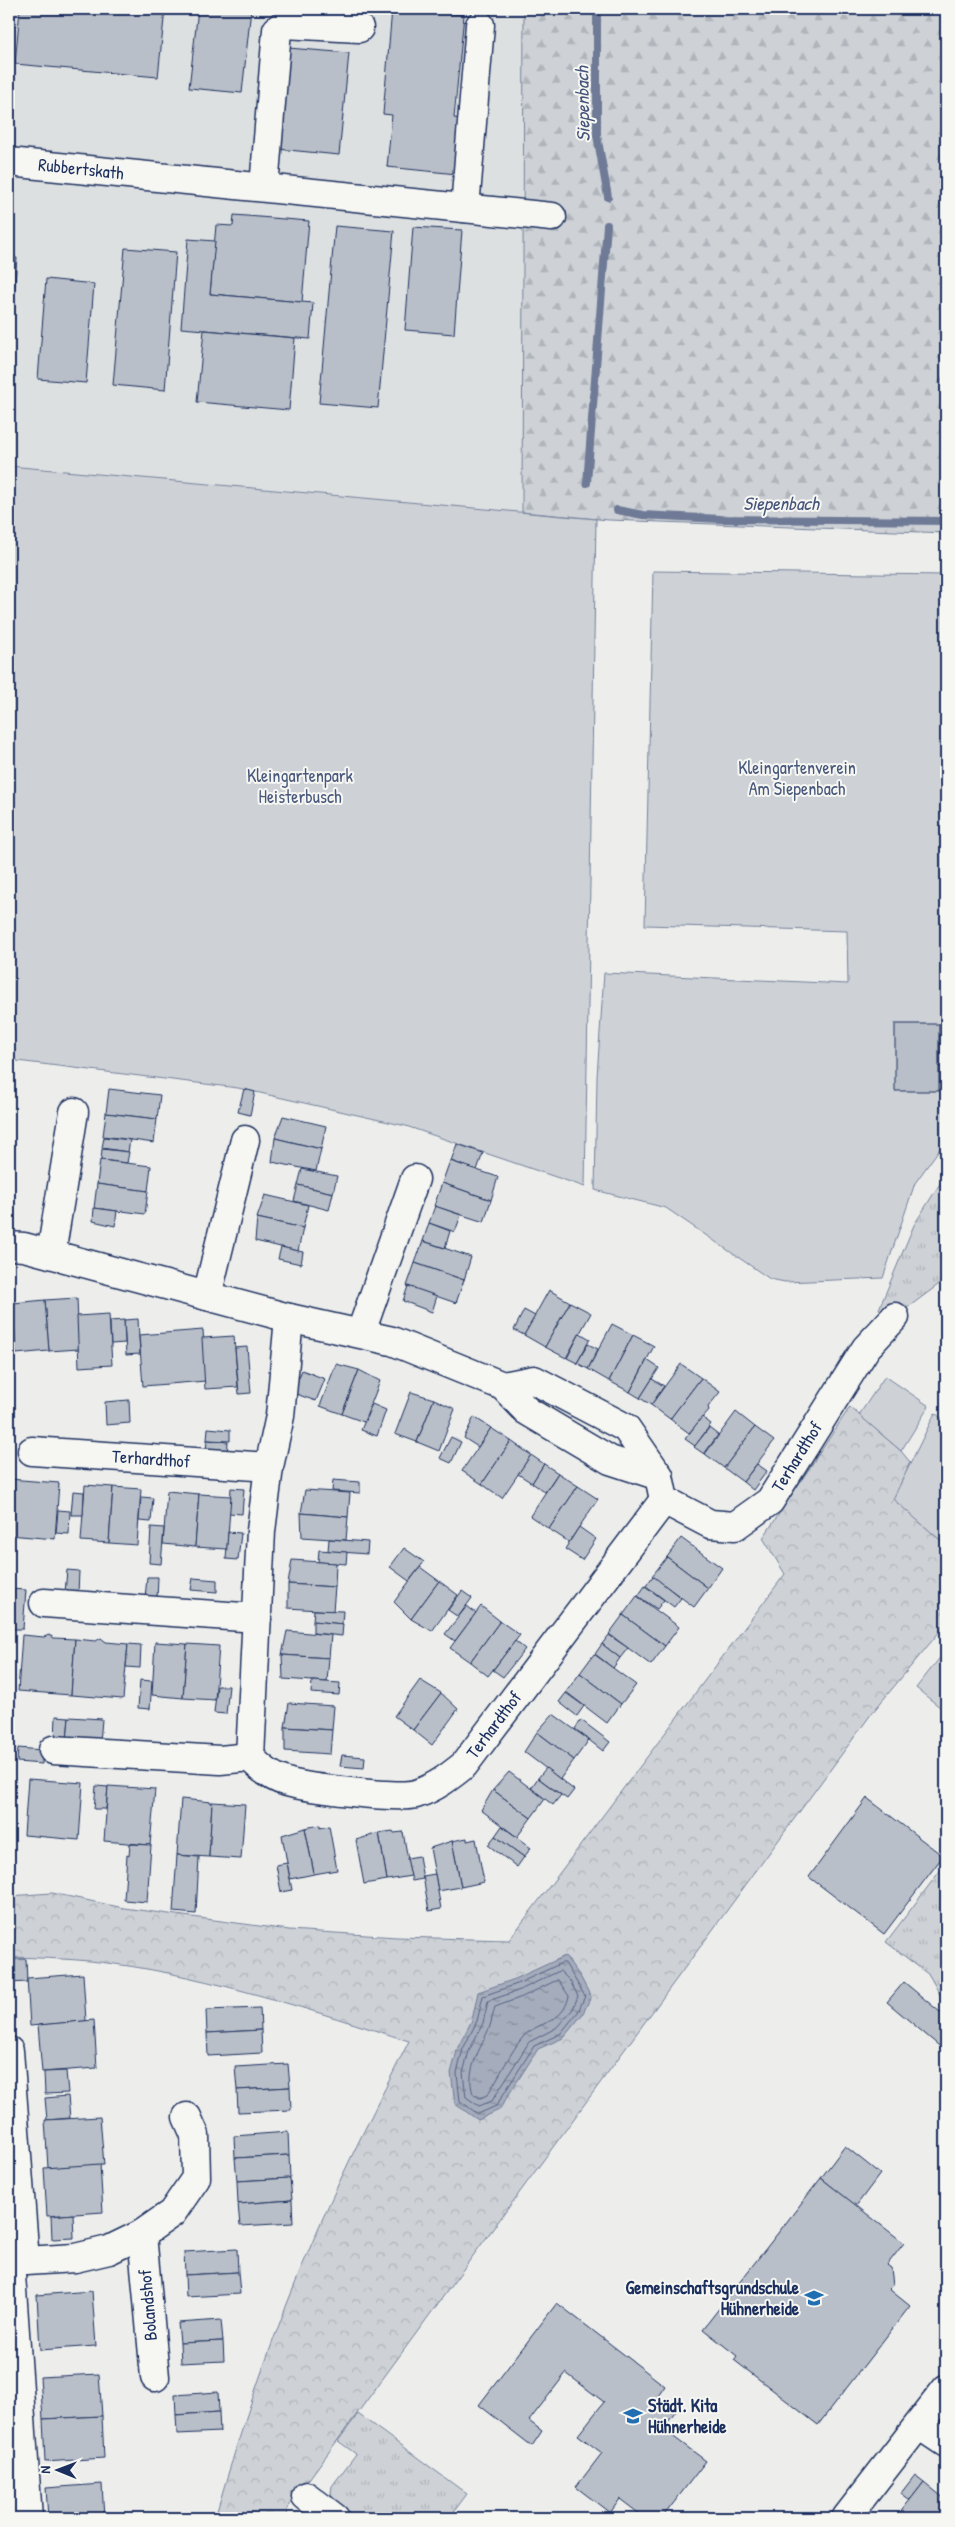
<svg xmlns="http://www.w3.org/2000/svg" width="955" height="2527" viewBox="0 0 955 2527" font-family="'Patrick Hand',sans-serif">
<defs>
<pattern id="grass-tufts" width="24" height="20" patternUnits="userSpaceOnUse" patternTransform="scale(1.25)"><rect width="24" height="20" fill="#ced2d7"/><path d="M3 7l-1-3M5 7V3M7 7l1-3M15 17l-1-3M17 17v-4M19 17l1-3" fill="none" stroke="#b0b5bb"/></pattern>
<pattern id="forest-firs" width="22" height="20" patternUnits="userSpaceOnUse" patternTransform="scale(1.25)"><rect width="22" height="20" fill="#ced2d7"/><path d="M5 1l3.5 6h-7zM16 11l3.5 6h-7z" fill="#b0b5bb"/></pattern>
<pattern id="park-crowns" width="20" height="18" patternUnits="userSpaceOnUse" patternTransform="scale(1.25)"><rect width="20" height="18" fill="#ced2d7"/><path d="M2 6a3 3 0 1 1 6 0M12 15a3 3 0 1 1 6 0" fill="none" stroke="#b0b5bb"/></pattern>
<pattern id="water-ripples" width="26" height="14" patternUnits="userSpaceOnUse" patternTransform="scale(1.25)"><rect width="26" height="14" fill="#a5acbc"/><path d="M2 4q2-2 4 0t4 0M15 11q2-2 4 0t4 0" fill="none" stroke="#868c9c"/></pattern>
</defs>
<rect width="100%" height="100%" fill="#edeeec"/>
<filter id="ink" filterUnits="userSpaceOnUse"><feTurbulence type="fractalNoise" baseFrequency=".02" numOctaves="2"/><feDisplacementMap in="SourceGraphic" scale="10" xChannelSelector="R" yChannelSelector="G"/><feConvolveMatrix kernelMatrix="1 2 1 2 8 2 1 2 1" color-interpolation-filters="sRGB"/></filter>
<g filter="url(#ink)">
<polygon fill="#dde0e1" points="9,9 524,9 522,512 9,466"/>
<g fill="url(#grass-tufts)" stroke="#74809a">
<polygon points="946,1174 946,1279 895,1317 879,1309 914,1225"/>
<polygon points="946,1863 946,2005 929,1975 886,1942"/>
<polygon points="358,2414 467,2494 449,2518 355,2518 333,2500 331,2493 332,2486 356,2454 338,2441"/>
</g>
<polygon fill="url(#forest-firs)" stroke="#74809a" points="524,9 946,9 946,533 609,520 522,512"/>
<path fill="url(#park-crowns)" stroke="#74809a" d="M850 1407 901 1451 910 1462 894 1499 946 1545V1624L872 1713 287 2509 286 2518H215C243 2420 277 2323 318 2229 346 2165 378 2103 409 2041 316 2012 212 1977 115 1964 80 1959 44 1958 9 1957V1896L52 1893 124 1908 289 1930 397 1937 509 1940 785 1574 763 1538Z"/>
<g fill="#ced2d7" stroke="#74809a">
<polygon points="9,466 596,519 585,1187 406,1126 238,1088 9,1060"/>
<polygon points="653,571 946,575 946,1140 915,1183 883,1278 785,1282 770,1279 666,1208 595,1190 597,1077 604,973 848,984 847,931 645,925"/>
<polygon points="885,1376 929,1406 901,1451 859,1415"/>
<polygon points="935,1413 946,1422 946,1545 893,1499"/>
<polygon points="946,1650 946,1712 916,1688"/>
</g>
<polygon fill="url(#water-ripples)" stroke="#6e7a96" points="565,1956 580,1976 591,1997 582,2015 563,2038 538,2049 499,2110 478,2120 455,2104 451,2073 458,2047 472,2020 478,1992 515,1979"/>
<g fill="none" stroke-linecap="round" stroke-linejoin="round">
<g stroke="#526184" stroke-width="1">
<polygon points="562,1963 565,1963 585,1996 578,2012 560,2034 534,2046 496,2106 478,2114 460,2101 457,2073 463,2049 477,2021 483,1996 517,1984"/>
<polygon points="560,1971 570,1981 578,1996 573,2009 556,2028 529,2042 492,2101 479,2106 466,2097 463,2073 469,2051 483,2023 488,2001 520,1990"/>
<path d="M558 1980 569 1996C563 2025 538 2021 524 2036 511 2050 499 2078 487 2095L480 2098 473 2094C465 2069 481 2049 490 2026 492 2020 493 2013 495 2007L522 1997Z"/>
</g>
<g stroke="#6e7a96" stroke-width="8">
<polyline points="597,9 597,135 608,197"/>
<polyline points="587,483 607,225"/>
<polyline points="617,510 643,515 721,519 946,521"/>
</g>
</g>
<g fill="#b9bfc8" stroke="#1b2f5e">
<polygon points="20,9 165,9 158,77 15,64"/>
<polygon points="198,9 251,9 242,93 189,88"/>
<polygon points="392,9 464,15 454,118 462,119 457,174 387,167 392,115 383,114"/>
<polygon points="288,48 349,53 339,155 278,149"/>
<polygon points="234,215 309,221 302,302 210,294 216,225 233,226"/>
<polygon points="335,226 394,231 378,408 319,403"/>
<polygon points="413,227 462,230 454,334 405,330"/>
<polygon points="188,239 215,241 210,294 313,303 310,339 181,328"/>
<polygon points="125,248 176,252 165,390 113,385"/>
<polygon points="9,257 17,258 14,295 9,295"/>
<polygon points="46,279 94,284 86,383 38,379"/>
<polygon points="204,330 295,338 289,410 197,402"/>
<rect x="895" y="1024" width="44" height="67"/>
<polygon points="109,1089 160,1095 157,1119 106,1113"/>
<polygon points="244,1089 255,1092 250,1115 238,1112"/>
<polygon points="106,1113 157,1119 154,1143 103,1136"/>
<polygon points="283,1116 326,1126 321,1149 275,1138"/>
<polygon points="104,1137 130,1140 128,1152 102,1148"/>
<polygon points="275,1138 321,1149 316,1171 272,1162"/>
<polygon points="457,1144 483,1153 477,1170 451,1161"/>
<polygon points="102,1149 129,1152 127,1163 101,1160"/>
<polygon points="100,1160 151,1166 148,1191 97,1184"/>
<polygon points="450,1161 498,1177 491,1200 442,1183"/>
<polygon points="302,1169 337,1176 333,1193 298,1185"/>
<polygon points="442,1183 491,1200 484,1222 434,1206"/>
<polygon points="97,1184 148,1191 145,1214 122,1211 120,1213 118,1211 94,1208"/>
<polygon points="298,1185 333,1193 329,1210 294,1201"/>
<polygon points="265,1195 308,1205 303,1228 257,1218"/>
<polygon points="435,1206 461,1215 455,1232 429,1223"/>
<polygon points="94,1208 117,1211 115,1226 93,1221"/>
<polygon points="257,1218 303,1228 298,1251 255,1241"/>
<polygon points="429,1223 450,1231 445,1248 423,1241"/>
<polygon points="423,1241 471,1257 464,1280 415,1263"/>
<polygon points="281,1247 303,1252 301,1264 278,1259"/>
<polygon points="415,1263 464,1280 456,1303 407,1286"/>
<polygon points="408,1286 437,1296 432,1312 403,1301"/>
<polygon points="549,1290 570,1302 545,1347 524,1335"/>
<polygon points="9,1296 13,1296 14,1321 9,1321"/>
<polygon points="77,1298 79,1349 49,1351 45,1300"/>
<polygon points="45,1300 49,1351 16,1354 13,1303"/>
<polygon points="570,1302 591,1313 566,1358 545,1347"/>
<polygon points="524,1310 535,1316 524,1335 514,1330"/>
<polygon points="109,1314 112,1365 79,1367 77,1316"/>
<polygon points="138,1319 140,1354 126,1355 124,1320"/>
<polygon points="124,1320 125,1343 111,1344 110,1321"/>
<polygon points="612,1324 633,1335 609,1381 588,1369"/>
<polygon points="203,1330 206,1381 143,1386 139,1335"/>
<polygon points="580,1333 590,1339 577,1363 567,1358"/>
<polygon points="633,1335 654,1346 630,1392 609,1381"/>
<polygon points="234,1336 238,1387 205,1389 202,1338"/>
<polygon points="588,1344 598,1349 588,1369 577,1363"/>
<polygon points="247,1347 251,1393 239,1394 235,1348"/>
<polygon points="647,1360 659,1368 640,1398 630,1392"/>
<polygon points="336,1364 359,1370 342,1414 320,1406"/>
<polygon points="681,1364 701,1378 670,1419 651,1405"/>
<polygon points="302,1370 325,1379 316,1401 293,1393"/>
<polygon points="359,1370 380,1381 364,1422 342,1414"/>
<polygon points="701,1378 720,1392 708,1407 709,1410 689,1433 670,1419"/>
<polygon points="652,1379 664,1386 651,1405 640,1398"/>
<polygon points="411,1392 434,1399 417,1442 395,1434"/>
<polygon points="434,1399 455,1409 439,1451 417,1442"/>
<polygon points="129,1400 130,1423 106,1425 105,1402"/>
<polygon points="372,1404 386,1410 377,1436 361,1430"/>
<polygon points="736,1412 755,1427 724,1468 705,1454"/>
<polygon points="474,1417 491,1428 478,1447 464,1438"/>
<polygon points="702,1417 711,1424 695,1446 685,1439"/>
<polygon points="755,1427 774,1441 743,1482 724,1468"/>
<polygon points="208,1428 230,1430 230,1441 207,1440"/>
<polygon points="491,1428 511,1441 482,1484 462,1471"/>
<polygon points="709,1428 718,1435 704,1454 694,1447"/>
<polygon points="451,1437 461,1442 451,1463 440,1458"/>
<polygon points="207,1440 228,1442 227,1454 206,1452"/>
<polygon points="511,1441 531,1455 502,1498 482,1484"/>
<polygon points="531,1455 544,1464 532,1483 518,1474"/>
<polygon points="544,1464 558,1473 545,1492 532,1483"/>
<polygon points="757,1464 767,1471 753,1490 743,1482"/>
<polygon points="558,1473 578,1486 549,1529 530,1516"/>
<polygon points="9,1479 59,1483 55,1539 9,1535"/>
<polygon points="333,1480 360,1482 360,1493 332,1491"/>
<polygon points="85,1485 113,1487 109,1543 81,1541"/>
<polygon points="578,1486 598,1499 569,1542 549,1529"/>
<polygon points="113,1487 141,1489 137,1545 109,1543"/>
<polygon points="231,1488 244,1489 242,1514 229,1513"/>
<polygon points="305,1490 350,1493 348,1517 301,1513"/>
<polygon points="73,1491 84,1492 83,1515 71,1515"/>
<polygon points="167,1491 199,1494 195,1547 163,1544"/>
<polygon points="199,1494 231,1496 227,1549 195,1547"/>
<polygon points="141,1497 153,1498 151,1522 139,1521"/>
<polygon points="58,1510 70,1511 69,1534 56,1533"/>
<polygon points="301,1513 348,1517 346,1540 302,1537"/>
<polygon points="151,1527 164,1528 161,1564 149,1563"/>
<polygon points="579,1527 596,1539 582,1560 565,1549"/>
<polygon points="228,1532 241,1533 238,1560 226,1559"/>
<polygon points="681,1538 722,1568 708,1588 667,1557"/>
<polygon points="329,1539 368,1542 367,1554 328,1551"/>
<polygon points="404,1548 424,1562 409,1581 390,1567"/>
<polygon points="319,1550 347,1552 346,1564 318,1562"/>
<polygon points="667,1557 708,1588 694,1607 652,1576"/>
<polygon points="292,1560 336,1563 335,1587 288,1584"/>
<polygon points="420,1567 439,1581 411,1619 394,1602"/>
<polygon points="67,1570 79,1571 78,1594 65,1593"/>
<polygon points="653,1576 681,1598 674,1607 646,1586"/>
<polygon points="147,1577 158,1577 157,1600 145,1599"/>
<polygon points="193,1578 217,1580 217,1592 191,1590"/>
<polygon points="439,1581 458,1595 432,1631 411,1619"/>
<polygon points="288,1584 335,1587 333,1611 288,1608"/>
<polygon points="645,1586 664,1600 657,1609 638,1596"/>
<polygon points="9,1589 26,1590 23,1629 9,1629"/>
<polygon points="462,1591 472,1598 458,1617 448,1610"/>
<polygon points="637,1596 679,1627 665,1646 623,1615"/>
<polygon points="467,1606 476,1613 455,1641 445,1634"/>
<polygon points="481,1606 500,1621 470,1662 450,1648"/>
<polygon points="314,1610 343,1611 342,1624 313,1621"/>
<polygon points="623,1615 665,1646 651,1665 609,1634"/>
<polygon points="313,1621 343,1624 342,1636 313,1633"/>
<polygon points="500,1621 520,1635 488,1676 470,1662"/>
<polygon points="287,1631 331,1635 329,1658 282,1655"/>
<polygon points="22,1635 44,1637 49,1635 54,1638 75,1639 71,1695 18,1691"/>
<polygon points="609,1635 628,1648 620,1658 602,1644"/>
<polygon points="101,1638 106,1642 128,1644 123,1699 71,1695 75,1639 96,1641"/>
<polygon points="515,1641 525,1649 503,1677 493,1670"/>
<polygon points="155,1642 187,1644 183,1698 152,1695"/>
<polygon points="128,1644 141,1645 140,1668 126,1667"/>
<polygon points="187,1644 219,1646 215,1700 183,1698"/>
<polygon points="602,1644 620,1658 613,1668 595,1654"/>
<polygon points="594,1654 636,1685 621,1704 580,1673"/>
<polygon points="282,1655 329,1658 327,1682 283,1679"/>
<polygon points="580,1673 621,1704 607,1723 566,1692"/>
<polygon points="140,1680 152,1681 150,1709 138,1708"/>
<polygon points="420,1680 441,1693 413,1730 394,1716"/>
<polygon points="312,1681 340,1683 339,1695 311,1693"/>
<polygon points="217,1686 229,1686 226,1714 214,1713"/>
<polygon points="441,1693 458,1709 432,1745 413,1730"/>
<polygon points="566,1693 584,1706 577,1716 559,1702"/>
<polygon points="289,1703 334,1706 332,1730 285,1727"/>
<polygon points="553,1714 589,1740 574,1760 537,1732"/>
<polygon points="56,1716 69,1717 67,1741 55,1740"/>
<polygon points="69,1717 102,1719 100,1743 67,1741"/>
<polygon points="581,1720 610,1742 603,1751 575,1729"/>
<polygon points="285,1727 332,1730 330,1754 285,1751"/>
<polygon points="537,1732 574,1760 560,1779 524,1752"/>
<polygon points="18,1748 42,1750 42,1764 17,1762"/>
<polygon points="342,1755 365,1757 364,1768 340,1766"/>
<polygon points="546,1768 574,1790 567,1799 538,1778"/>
<polygon points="509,1772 545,1799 531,1818 493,1790"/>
<polygon points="538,1778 561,1795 553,1805 531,1788"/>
<polygon points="28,1779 83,1783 79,1840 24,1835"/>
<polygon points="96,1786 108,1787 106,1809 94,1809"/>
<polygon points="108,1786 155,1789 150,1845 104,1841"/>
<polygon points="493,1790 531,1818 517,1837 481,1810"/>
<polygon points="867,1798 943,1856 884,1934 809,1877"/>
<polygon points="181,1799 212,1802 209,1857 177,1855"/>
<polygon points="212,1802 245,1804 241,1859 209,1857"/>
<polygon points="320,1825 320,1828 329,1826 337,1870 314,1874 305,1828"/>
<polygon points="502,1826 531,1848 524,1857 495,1836"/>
<polygon points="305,1828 314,1874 290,1879 282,1835"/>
<polygon points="393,1831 394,1833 403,1832 411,1876 387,1880 379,1833"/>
<polygon points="379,1833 387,1880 364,1884 356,1840"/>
<polygon points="495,1836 524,1857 517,1867 488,1845"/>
<polygon points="467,1838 467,1841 476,1839 484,1882 461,1887 452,1841"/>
<polygon points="452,1841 461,1887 438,1891 430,1848"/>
<polygon points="130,1844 151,1845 147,1902 124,1900 127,1855 129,1856"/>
<polygon points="177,1855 199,1857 196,1914 173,1912"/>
<polygon points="419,1856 423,1879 412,1881 407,1858"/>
<polygon points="287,1863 292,1890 281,1892 276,1865"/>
<polygon points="435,1874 441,1909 429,1911 423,1876"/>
<polygon points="9,1959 26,1959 27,1982 9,1983"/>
<polygon points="83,1974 86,2021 30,2026 27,1978"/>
<polygon points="904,1982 946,2017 944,2050 887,2002"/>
<polygon points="260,2008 261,2030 207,2033 206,2010"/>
<polygon points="94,2020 97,2068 42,2072 38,2025"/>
<polygon points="261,2030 262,2053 208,2056 207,2033"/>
<polygon points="288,2064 290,2087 237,2090 235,2067"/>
<polygon points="66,2071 68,2093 45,2094 44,2072"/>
<polygon points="290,2087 291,2110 238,2112 237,2090"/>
<polygon points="68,2096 70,2118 47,2120 45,2098"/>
<polygon points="100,2117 104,2165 48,2168 45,2120"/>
<polygon points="288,2132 289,2155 235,2158 234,2136"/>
<polygon points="845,2146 880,2174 856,2206 821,2178"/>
<polygon points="289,2155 290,2178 237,2181 235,2158"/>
<polygon points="100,2164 103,2212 47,2216 44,2168"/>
<polygon points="290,2178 292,2200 238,2204 237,2181"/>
<polygon points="821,2178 904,2243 887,2265 891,2268 893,2285 889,2289 910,2306 818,2425 734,2360 737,2356 703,2329"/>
<polygon points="292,2200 293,2223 240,2226 238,2204"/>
<polygon points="73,2214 74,2238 52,2239 51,2216"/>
<polygon points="237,2249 238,2272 185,2275 184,2252"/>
<polygon points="238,2272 240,2294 186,2297 185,2275"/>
<polygon points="92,2291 96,2346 40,2350 37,2295"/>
<polygon points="557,2303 665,2386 658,2396 677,2410 663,2429 706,2461 662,2518 645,2518 620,2499 610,2513 576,2487 602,2453 578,2435 604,2402 566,2373 529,2421 542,2431 532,2446 479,2405"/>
<polygon points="221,2320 223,2341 180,2343 178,2323"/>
<polygon points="223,2341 224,2361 181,2363 180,2343"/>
<polygon points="99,2374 102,2416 43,2419 40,2377"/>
<polygon points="218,2392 219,2412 176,2415 175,2395"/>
<polygon points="219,2412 220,2432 177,2434 176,2415"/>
<polygon points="102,2416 104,2458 45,2462 43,2419"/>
<polygon points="915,2475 924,2482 910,2500 901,2493"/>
<polygon points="924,2482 946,2500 946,2518 896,2518"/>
<polygon points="102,2484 104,2518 48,2518 46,2488"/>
</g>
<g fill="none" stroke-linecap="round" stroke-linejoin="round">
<g stroke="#1b2f5e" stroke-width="31">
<g id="minor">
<polyline points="9,162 552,217"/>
<polyline points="264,187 277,30 284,24 359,28"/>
<polyline points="465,208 480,25"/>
<polyline points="9,1246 24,1247 289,1318 392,1341 503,1386 527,1411 610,1460 659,1476 664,1500 710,1524 735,1526 770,1501 866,1348 895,1317"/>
<polyline points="51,1254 74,1112"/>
<polyline points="207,1296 245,1140"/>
<path d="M289 1318 280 1416 269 1467 261 1531 250 1757C260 1768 272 1778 287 1782 306 1788 398 1799 416 1794 435 1788 449 1777 464 1765L664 1500"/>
<polyline points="361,1332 415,1179"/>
<polyline points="503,1386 534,1380 626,1428 659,1476"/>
<polyline points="32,1451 269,1467"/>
<polyline points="44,1603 257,1618"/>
<polyline points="53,1750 220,1760 250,1757"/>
<polyline points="9,2051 25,2261"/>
<polyline points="142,2234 155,2377"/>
<polyline points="10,2261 28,2518"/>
<polyline points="9,2262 75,2258 109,2250 142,2234 172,2213 196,2178 195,2135 187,2117"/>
<polyline points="919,2425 946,2443"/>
<polyline points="306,2496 335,2518"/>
<polyline points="846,2518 946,2389"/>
</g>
</g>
<use href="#minor" stroke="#f6f6f2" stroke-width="28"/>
</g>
</g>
<defs>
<g id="school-bare" transform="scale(1.5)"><path d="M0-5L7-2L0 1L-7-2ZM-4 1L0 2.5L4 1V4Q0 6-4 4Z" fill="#1f6fb2" stroke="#f6f6f2" stroke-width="2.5" paint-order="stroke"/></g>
</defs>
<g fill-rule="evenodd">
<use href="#school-bare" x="814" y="2298"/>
<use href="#school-bare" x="633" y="2416"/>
</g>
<g text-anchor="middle" stroke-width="4" stroke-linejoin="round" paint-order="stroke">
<g font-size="18" fill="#1b2f5e" stroke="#f6f6f2">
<text transform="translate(81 169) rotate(6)" y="6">Rubbertskath</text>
<text transform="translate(797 1457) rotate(-58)" y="6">Terhardthof</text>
<text transform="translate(151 1459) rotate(4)" y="6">Terhardthof</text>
<text transform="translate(494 1725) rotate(-53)" y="6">Terhardthof</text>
<text transform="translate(148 2305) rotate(-95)" y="6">Bolandshof</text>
</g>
<g font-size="18" fill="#48587c" stroke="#f6f6f2">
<text x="797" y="774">Kleingartenverein<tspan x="797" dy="21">Am Siepenbach</tspan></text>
<text x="300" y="782">Kleingartenpark<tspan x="300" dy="21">Heisterbusch</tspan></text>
</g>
<g font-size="18" font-weight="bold" fill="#1b2f5e" stroke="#f6f6f2" text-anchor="end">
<text x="799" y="2294">Gemeinschaftsgrundschule<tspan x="799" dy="21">Hühnerheide</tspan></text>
<text x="648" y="2412" text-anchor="start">Städt. Kita<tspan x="648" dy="21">Hühnerheide</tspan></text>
</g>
<g font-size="19" font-style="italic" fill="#44547a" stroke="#f6f6f2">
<text transform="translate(582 104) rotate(-91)" y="7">Siepenbach</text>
<text x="781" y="510">Siepenbach</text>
</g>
</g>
<rect width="955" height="2527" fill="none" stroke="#f6f6f2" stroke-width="30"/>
<rect x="15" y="15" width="925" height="2497" fill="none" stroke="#1b2f5e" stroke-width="2" filter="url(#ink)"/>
<g transform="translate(58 2470) rotate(271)" stroke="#f6f6f2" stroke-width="4" paint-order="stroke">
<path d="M0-4L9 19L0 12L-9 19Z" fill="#1b2f5e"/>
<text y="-8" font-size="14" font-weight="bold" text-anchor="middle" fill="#1b2f5e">N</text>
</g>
</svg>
